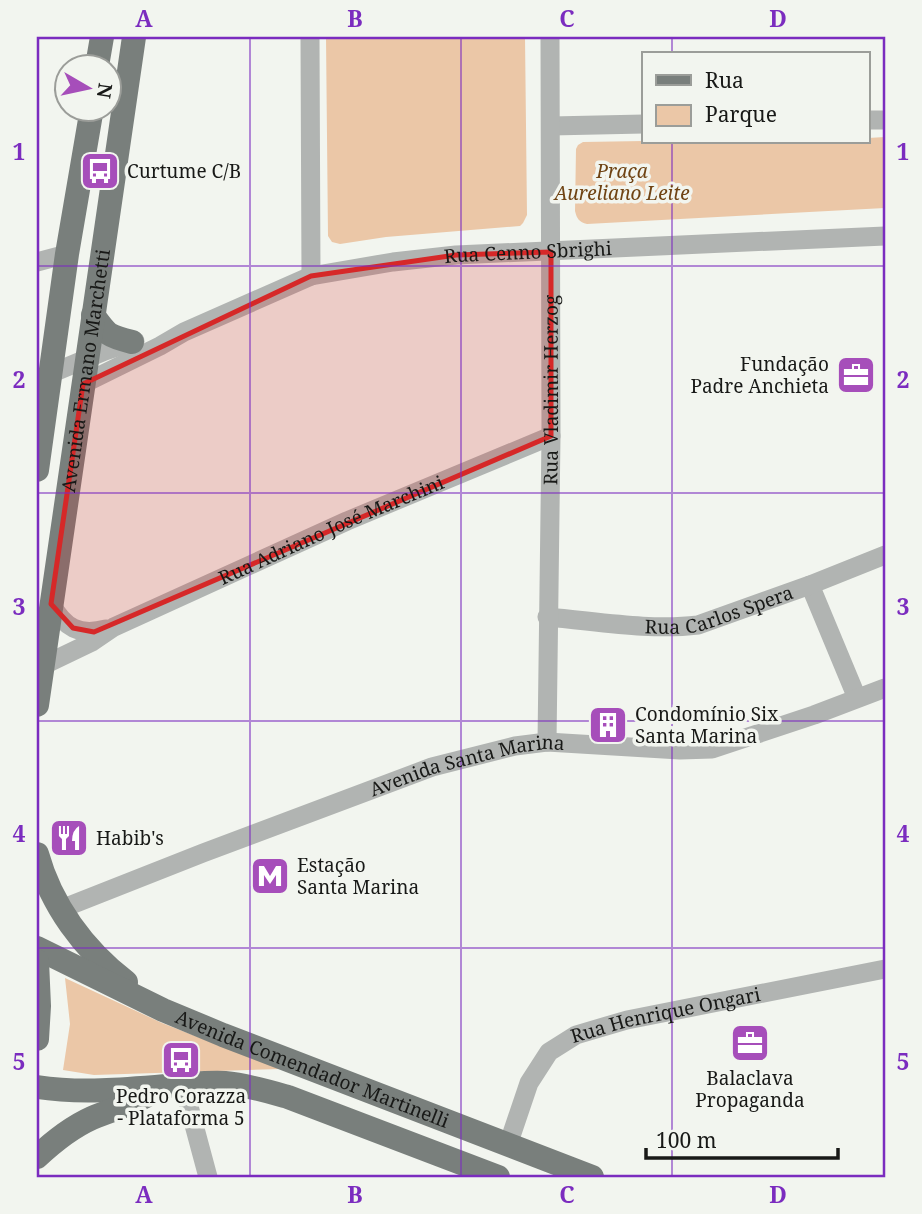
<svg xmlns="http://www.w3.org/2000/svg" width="922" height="1214" viewBox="0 0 922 1214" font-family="'Noto Serif',serif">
<rect width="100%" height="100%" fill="#f2f5ef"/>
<g fill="#ebc7a7">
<polygon points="326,37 525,37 527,215 523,223 520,226 386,237 340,244 332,242 328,236"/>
<path d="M885 137V208L587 224C579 222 577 219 575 211L576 149 578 145 583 142 644 141 868 142V138Z"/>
<polygon points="65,978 162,1023 280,1069 94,1075 63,1070 70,1024"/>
</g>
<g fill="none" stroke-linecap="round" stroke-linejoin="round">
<g stroke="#b1b4b2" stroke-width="19">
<polyline points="310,37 311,276"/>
<polyline points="868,120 885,120"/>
<polyline points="551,126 644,124"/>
<polyline points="37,262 67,254"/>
<polyline points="50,374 105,351 135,341"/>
<path id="s1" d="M83 384 160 346 184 332 311 276 393 262 456 255 885 236"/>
<polyline points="810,585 857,698"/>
<path d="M51 604C65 628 79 636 106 629"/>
<path id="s2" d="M547 617C596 621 649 631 698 625L810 585 885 555"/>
<path id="s3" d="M42 666 92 642 114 627 347 521 551 436"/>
<path id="s4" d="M547 742 551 436 550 37"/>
<path id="s5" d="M61 909 203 853 432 767 515 746 547 742 680 750 712 749 814 715 885 688"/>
<polyline points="183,1084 208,1177"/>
<path id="s6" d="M508 1145 529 1083 549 1052 576 1035 627 1020 885 969"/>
</g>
<g stroke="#797f7c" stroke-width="24">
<polyline points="97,66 102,37"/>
<path d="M93 315C107 335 108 336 132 342"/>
<polyline points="37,470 67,254 92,108"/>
<path id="s7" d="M37 705 134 37"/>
<path d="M37 854C51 905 84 950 126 982"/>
<path id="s8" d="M37 948 163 1010 223 1035 592 1177"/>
<polyline points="37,961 39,1006 37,1039"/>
<path d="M37 1087C83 1094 130 1089 177 1085 193 1084 209 1082 225 1083 247 1085 267 1091 288 1097L498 1177"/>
<path d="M37 1157C53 1142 72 1127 92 1118 113 1109 135 1104 154 1091"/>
</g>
</g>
<path fill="#d62828" fill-opacity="0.2" stroke="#d62828" stroke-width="5" stroke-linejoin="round" d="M551 252V436L94 632 73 628 51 604 83 384 311 276 456 255Z"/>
<path fill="none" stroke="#7b2cbf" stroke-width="2" stroke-opacity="0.55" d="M250 37V1177M461 37V1177M672 37V54M672 142V1177M37 266H885M37 493H885M37 721H885M37 948H885"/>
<defs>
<g id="bus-square" transform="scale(2.0125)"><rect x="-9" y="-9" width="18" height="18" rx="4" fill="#a64eba" stroke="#f2f5ef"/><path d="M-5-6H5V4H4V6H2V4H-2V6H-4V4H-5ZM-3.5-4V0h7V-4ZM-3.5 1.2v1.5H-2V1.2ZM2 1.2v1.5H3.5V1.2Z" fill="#fff"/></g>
<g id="office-square" transform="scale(2.0125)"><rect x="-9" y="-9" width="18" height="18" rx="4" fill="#a64eba" stroke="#f2f5ef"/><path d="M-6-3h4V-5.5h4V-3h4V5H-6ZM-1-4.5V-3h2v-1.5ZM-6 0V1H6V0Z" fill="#fff"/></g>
<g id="building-square" transform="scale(2.0125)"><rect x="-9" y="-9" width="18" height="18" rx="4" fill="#a64eba" stroke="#f2f5ef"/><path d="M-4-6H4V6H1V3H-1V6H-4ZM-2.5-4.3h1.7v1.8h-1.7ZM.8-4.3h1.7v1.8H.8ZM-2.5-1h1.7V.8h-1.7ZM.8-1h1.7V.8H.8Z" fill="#fff"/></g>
<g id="restaurant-square" transform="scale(2.0125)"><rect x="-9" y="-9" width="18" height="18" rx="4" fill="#a64eba" stroke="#f2f5ef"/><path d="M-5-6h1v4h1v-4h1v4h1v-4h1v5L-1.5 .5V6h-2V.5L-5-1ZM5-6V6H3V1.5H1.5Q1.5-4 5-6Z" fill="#fff"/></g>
<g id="metro-square" transform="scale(2.0125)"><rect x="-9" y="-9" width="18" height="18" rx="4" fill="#a64eba" stroke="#f2f5ef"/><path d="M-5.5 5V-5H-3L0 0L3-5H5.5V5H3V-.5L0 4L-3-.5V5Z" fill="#fff"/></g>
</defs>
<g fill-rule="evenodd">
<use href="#bus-square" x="100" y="171"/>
<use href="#office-square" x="856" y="375"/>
<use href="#building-square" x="608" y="725"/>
<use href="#restaurant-square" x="69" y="838"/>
<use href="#metro-square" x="270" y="876"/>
<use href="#office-square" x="750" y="1043"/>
<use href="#bus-square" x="181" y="1060"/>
</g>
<g text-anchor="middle" stroke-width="7" stroke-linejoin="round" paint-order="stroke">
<g font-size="19" fill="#181917" stroke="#f2f5ef" text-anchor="start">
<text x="127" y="178">Curtume C/B</text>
<text x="829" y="371" text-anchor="end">Fundação<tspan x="829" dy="22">Padre Anchieta</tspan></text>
<text x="635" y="721">Condomínio Six<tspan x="635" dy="22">Santa Marina</tspan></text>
<text x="96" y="845">Habib's</text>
<text x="297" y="872">Estação<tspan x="297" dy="22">Santa Marina</tspan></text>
<text x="750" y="1085" text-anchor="middle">Balaclava<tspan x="750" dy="22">Propaganda</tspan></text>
<text x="181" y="1103" text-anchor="middle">Pedro Corazza<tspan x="181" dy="22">- Plataforma 5</tspan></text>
</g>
<g font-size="19" font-style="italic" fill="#6f4313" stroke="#f2f5ef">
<text x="622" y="178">Praça<tspan x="622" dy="22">Aureliano Leite</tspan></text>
</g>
<g font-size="19" fill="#181917" stroke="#f2f5ef">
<text dy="7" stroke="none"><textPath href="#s1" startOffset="471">Rua Cenno Sbrighi</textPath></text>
<text dy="7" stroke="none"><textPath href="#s7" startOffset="338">Avenida Ermano Marchetti</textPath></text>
<text dy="7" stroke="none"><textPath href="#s4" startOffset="352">Rua Vladimir Herzog</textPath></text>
<text dy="7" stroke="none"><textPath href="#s3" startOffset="320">Rua Adriano José Marchini</textPath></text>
<text dy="7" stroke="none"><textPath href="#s2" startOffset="175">Rua Carlos Spera</textPath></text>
<text dy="7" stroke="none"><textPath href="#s5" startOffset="432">Avenida Santa Marina</textPath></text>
<text dy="7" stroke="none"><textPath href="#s6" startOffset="226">Rua Henrique Ongari</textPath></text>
<text dy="7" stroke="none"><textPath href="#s8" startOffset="301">Avenida Comendador Martinelli</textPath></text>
</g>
</g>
<rect width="922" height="1214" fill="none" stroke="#f2f5ef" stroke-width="77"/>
<rect x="642" y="52" width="228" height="91" fill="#f2f5ef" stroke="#9b9d99" stroke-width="2"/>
<rect x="656" y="75" width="35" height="10" fill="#797f7c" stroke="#9b9d99" stroke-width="2"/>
<text x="705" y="88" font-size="21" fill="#181917">Rua</text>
<rect x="656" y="105" width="35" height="21" fill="#ebc7a7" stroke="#9b9d99" stroke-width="2"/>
<text x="705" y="122" font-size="21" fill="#181917">Parque</text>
<g transform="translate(88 88) rotate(99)"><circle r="33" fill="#f2f5ef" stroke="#9b9d99" stroke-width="2"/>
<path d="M0-5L12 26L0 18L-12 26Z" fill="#a64eba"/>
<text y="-10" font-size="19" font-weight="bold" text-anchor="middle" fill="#181917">N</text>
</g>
<path d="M646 1148v10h192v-10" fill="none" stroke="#181917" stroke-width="3.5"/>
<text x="656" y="1148" font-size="21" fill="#181917" stroke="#f2f5ef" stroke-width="5" paint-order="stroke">100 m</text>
<rect x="38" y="38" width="846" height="1138" fill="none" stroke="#7b2cbf" stroke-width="2.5"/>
<g font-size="23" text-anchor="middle" font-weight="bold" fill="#7b2cbf">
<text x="144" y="27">A</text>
<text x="355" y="27">B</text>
<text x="567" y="27">C</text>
<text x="778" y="27">D</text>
<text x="19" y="160">1</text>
<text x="903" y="160">1</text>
<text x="19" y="388">2</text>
<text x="903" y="388">2</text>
<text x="19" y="615">3</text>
<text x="903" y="615">3</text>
<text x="19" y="842">4</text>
<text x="903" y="842">4</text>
<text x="19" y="1070">5</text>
<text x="903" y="1070">5</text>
<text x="144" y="1203">A</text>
<text x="355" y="1203">B</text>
<text x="567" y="1203">C</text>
<text x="778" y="1203">D</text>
</g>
</svg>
